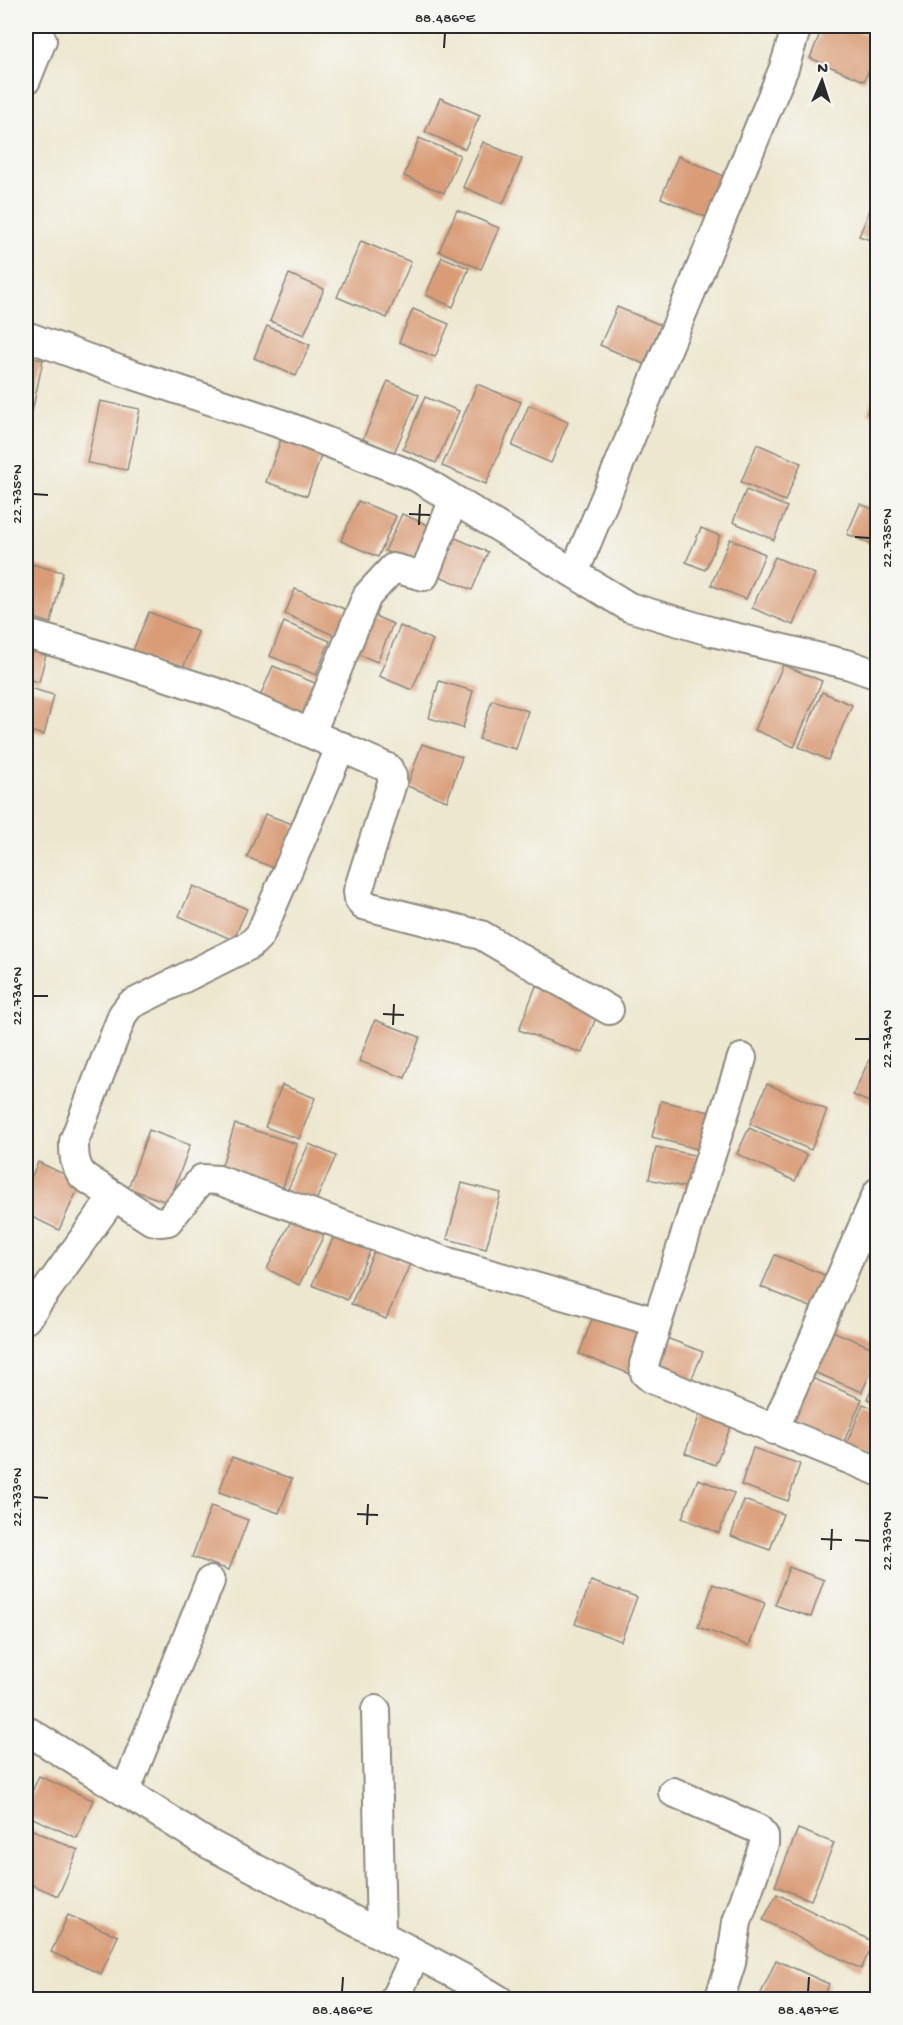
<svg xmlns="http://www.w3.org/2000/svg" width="903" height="2025" viewBox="0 0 903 2025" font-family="'Gochi Hand',sans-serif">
<rect width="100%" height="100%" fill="#f6f6f2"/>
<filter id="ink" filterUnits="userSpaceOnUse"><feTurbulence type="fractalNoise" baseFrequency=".0167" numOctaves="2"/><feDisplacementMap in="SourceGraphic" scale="12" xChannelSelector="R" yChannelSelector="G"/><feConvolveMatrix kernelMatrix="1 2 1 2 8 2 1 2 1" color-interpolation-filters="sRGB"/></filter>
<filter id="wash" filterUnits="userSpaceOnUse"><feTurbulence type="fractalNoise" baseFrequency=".008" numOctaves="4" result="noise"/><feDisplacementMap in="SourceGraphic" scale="24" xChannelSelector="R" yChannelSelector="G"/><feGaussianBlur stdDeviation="1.35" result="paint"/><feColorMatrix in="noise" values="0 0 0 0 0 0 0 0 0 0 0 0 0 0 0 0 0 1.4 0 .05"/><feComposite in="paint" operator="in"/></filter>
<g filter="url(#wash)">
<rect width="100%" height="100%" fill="#ede7cf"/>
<g id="blocks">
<g fill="#d99c77">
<polygon points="823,26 845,26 878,39 878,49 864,81 810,58"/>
<polygon points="440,98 480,115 465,149 425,132"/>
<polygon points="419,138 460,155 444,193 404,176"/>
<polygon points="483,142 522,159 503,204 463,187"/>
<polygon points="678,156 728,178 710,219 661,198"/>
<polygon points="874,200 878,201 878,243 859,236"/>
<polygon points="457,210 499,228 481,269 439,251"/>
<polygon points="361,241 411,262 387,318 337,297"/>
<polygon points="442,257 469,268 453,307 426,295"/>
<polygon points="289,274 324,289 304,335 270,321"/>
<polygon points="617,307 661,325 644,364 600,345"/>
<polygon points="413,309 449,324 435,357 399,342"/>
<polygon points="267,326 310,345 296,376 254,358"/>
<polygon points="878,328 878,350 869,347"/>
<polygon points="26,357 43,360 32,412 26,411"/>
<polygon points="388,381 419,395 394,453 363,439"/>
<polygon points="477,384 521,402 486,484 442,466"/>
<polygon points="878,387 878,417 867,413"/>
<polygon points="425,397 459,411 436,463 403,449"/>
<polygon points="100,401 140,409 127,470 87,463"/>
<polygon points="529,405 568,422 551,463 512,446"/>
<polygon points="283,433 324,447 307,496 266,482"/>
<polygon points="757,444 801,463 785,501 741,482"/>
<polygon points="26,460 33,461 28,497 26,496"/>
<polygon points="746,490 787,507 774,540 733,522"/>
<polygon points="358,501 396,516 378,557 341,541"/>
<polygon points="860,504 878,511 878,547 847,534"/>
<polygon points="402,514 435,528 419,565 385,551"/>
<polygon points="701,528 720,536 705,570 686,562"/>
<polygon points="453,537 488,552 472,590 437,575"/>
<polygon points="730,539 765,554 746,599 711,585"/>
<polygon points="775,557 815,574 793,625 752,608"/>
<polygon points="26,563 63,572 51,623 26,616"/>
<polygon points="295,589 347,610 336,636 285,614"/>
<polygon points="149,612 198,632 180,675 131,655"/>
<polygon points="368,613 393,624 377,662 351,651"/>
<polygon points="284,622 330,641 316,675 270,656"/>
<polygon points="400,626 433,640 412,690 379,676"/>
<polygon points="26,641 48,647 39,682 26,679"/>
<polygon points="783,665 822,681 794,747 755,730"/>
<polygon points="273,666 320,685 305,720 258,701"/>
<polygon points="439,681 473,691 463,728 429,718"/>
<polygon points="26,687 54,695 44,735 26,730"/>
<polygon points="822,692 852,705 828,760 799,747"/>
<polygon points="492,700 528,711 516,749 479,739"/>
<polygon points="422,744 462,757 447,801 407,786"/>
<polygon points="265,814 295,825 276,869 247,857"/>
<polygon points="193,886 247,909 233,940 179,916"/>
<polygon points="536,986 599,1010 582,1053 519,1030"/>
<polygon points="878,1017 878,1043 868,1039"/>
<polygon points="375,1020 420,1037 405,1078 359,1061"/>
<polygon points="869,1060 878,1063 878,1106 853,1095"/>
<polygon points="767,1084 827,1110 811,1150 750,1124"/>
<polygon points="282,1085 315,1098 299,1139 265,1127"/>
<polygon points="661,1101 710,1112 701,1150 652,1137"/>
<polygon points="235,1124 297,1144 283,1187 221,1168"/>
<polygon points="749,1128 807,1155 795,1181 737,1154"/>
<polygon points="149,1130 190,1145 169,1203 128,1188"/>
<polygon points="309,1144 336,1156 315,1203 287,1191"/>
<polygon points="656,1147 699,1156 692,1189 649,1179"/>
<polygon points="38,1162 81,1182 59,1230 26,1214 26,1190"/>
<polygon points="462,1183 501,1193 486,1249 447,1239"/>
<polygon points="292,1219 324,1235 299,1285 267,1269"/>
<polygon points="334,1236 370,1251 347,1300 312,1285"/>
<polygon points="375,1249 410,1264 386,1319 351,1304"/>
<polygon points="775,1255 832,1278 818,1310 761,1287"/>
<polygon points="595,1311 650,1332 633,1375 579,1354"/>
<polygon points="825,1328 878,1350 878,1355 862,1392 807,1369"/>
<polygon points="664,1337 703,1352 690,1383 652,1368"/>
<polygon points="878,1372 878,1403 867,1399"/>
<polygon points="805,1375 862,1399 843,1444 786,1420"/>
<polygon points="863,1404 878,1410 878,1458 846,1445"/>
<polygon points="702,1409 733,1421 715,1465 685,1453"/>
<polygon points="753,1448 800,1464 788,1501 741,1485"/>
<polygon points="232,1457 292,1479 279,1513 219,1492"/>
<polygon points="698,1479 734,1493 719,1533 682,1518"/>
<polygon points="744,1500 783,1514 770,1550 731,1536"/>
<polygon points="211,1506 248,1520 229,1570 192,1557"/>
<polygon points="789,1567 824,1580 811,1617 775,1605"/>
<polygon points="591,1581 637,1597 621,1641 575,1624"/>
<polygon points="713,1584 765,1603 749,1646 698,1627"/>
<polygon points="39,1776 93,1800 77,1838 26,1815 26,1805"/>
<polygon points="26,1827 78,1850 58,1896 26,1882"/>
<polygon points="798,1829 834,1843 811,1900 775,1886"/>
<polygon points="777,1894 874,1942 861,1969 763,1920"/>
<polygon points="68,1915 118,1936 101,1974 51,1952"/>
<polygon points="776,1960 829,1984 822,2000 758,2000"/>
</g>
</g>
</g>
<g filter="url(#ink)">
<use href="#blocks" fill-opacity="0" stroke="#8c897d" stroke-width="1.5"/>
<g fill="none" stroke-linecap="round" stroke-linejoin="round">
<g stroke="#8c897d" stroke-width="32">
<g id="minor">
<polyline points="26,80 42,40"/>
<polyline points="26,336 119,370 276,422 417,477 629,607 713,632 850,665 878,675"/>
<polyline points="574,573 784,68 797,26"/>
<polyline points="26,634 77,648 224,695 388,768 392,776 392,783 358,891 359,899 363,905 481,935 609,1010"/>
<polyline points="311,733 367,596 393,568 424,576 453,501"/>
<path d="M341 746 260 935 250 945 130 1005 123 1014 74 1141C74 1155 74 1165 83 1176L151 1220 160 1222 168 1221 202 1179 218 1180 444 1261 657 1322"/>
<polyline points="742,1058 644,1364 645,1373 652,1379 878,1471"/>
<polyline points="26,1319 114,1196"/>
<polyline points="774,1430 878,1192"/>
<polyline points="376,1710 381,1935"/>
<polyline points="26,1730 205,1842 466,1980 499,2000"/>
<polyline points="125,1792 210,1581"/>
<polyline points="673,1792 758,1829 764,1836 764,1844 737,1922 731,1963 719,2000"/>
<polyline points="394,2000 416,1954"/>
</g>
</g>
<use href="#minor" stroke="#fff" stroke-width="28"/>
</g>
</g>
<path fill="none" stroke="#2b2b2b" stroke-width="2" d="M444 48 445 33M33 494 48 495M409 514 430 515M419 525 420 504M855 537 870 538M33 996H48M383 1014 404 1015M393 1025 394 1004M855 1039H870M33 1497 48 1498M357 1514 378 1515M367 1525 368 1504M821 1539 842 1540M855 1540 870 1541M831 1550 832 1529M342 1992 343 1977M808 1992 809 1977"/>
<rect width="903" height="2025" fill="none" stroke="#f6f6f2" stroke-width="66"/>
<g transform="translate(822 81) rotate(3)" stroke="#f6f6f2" stroke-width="4.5" paint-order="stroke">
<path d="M0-4.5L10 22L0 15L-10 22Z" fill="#2b2b2b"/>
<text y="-9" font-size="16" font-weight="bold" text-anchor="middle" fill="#2b2b2b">N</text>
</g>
<rect x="33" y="33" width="837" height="1959" fill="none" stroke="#2b2b2b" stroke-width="2"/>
<g font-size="15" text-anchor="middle" fill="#2b2b2b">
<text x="445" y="22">88.486°E</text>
<text transform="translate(16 494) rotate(-90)" y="5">22.735°N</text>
<text transform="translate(886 538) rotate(-90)" y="5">22.735°N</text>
<text transform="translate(16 996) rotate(-90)" y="5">22.734°N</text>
<text transform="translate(886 1039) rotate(-90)" y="5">22.734°N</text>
<text transform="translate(16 1497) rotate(-90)" y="5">22.733°N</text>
<text transform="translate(886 1541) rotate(-90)" y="5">22.733°N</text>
<text x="342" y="2014">88.486°E</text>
<text x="808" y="2014">88.487°E</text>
</g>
</svg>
